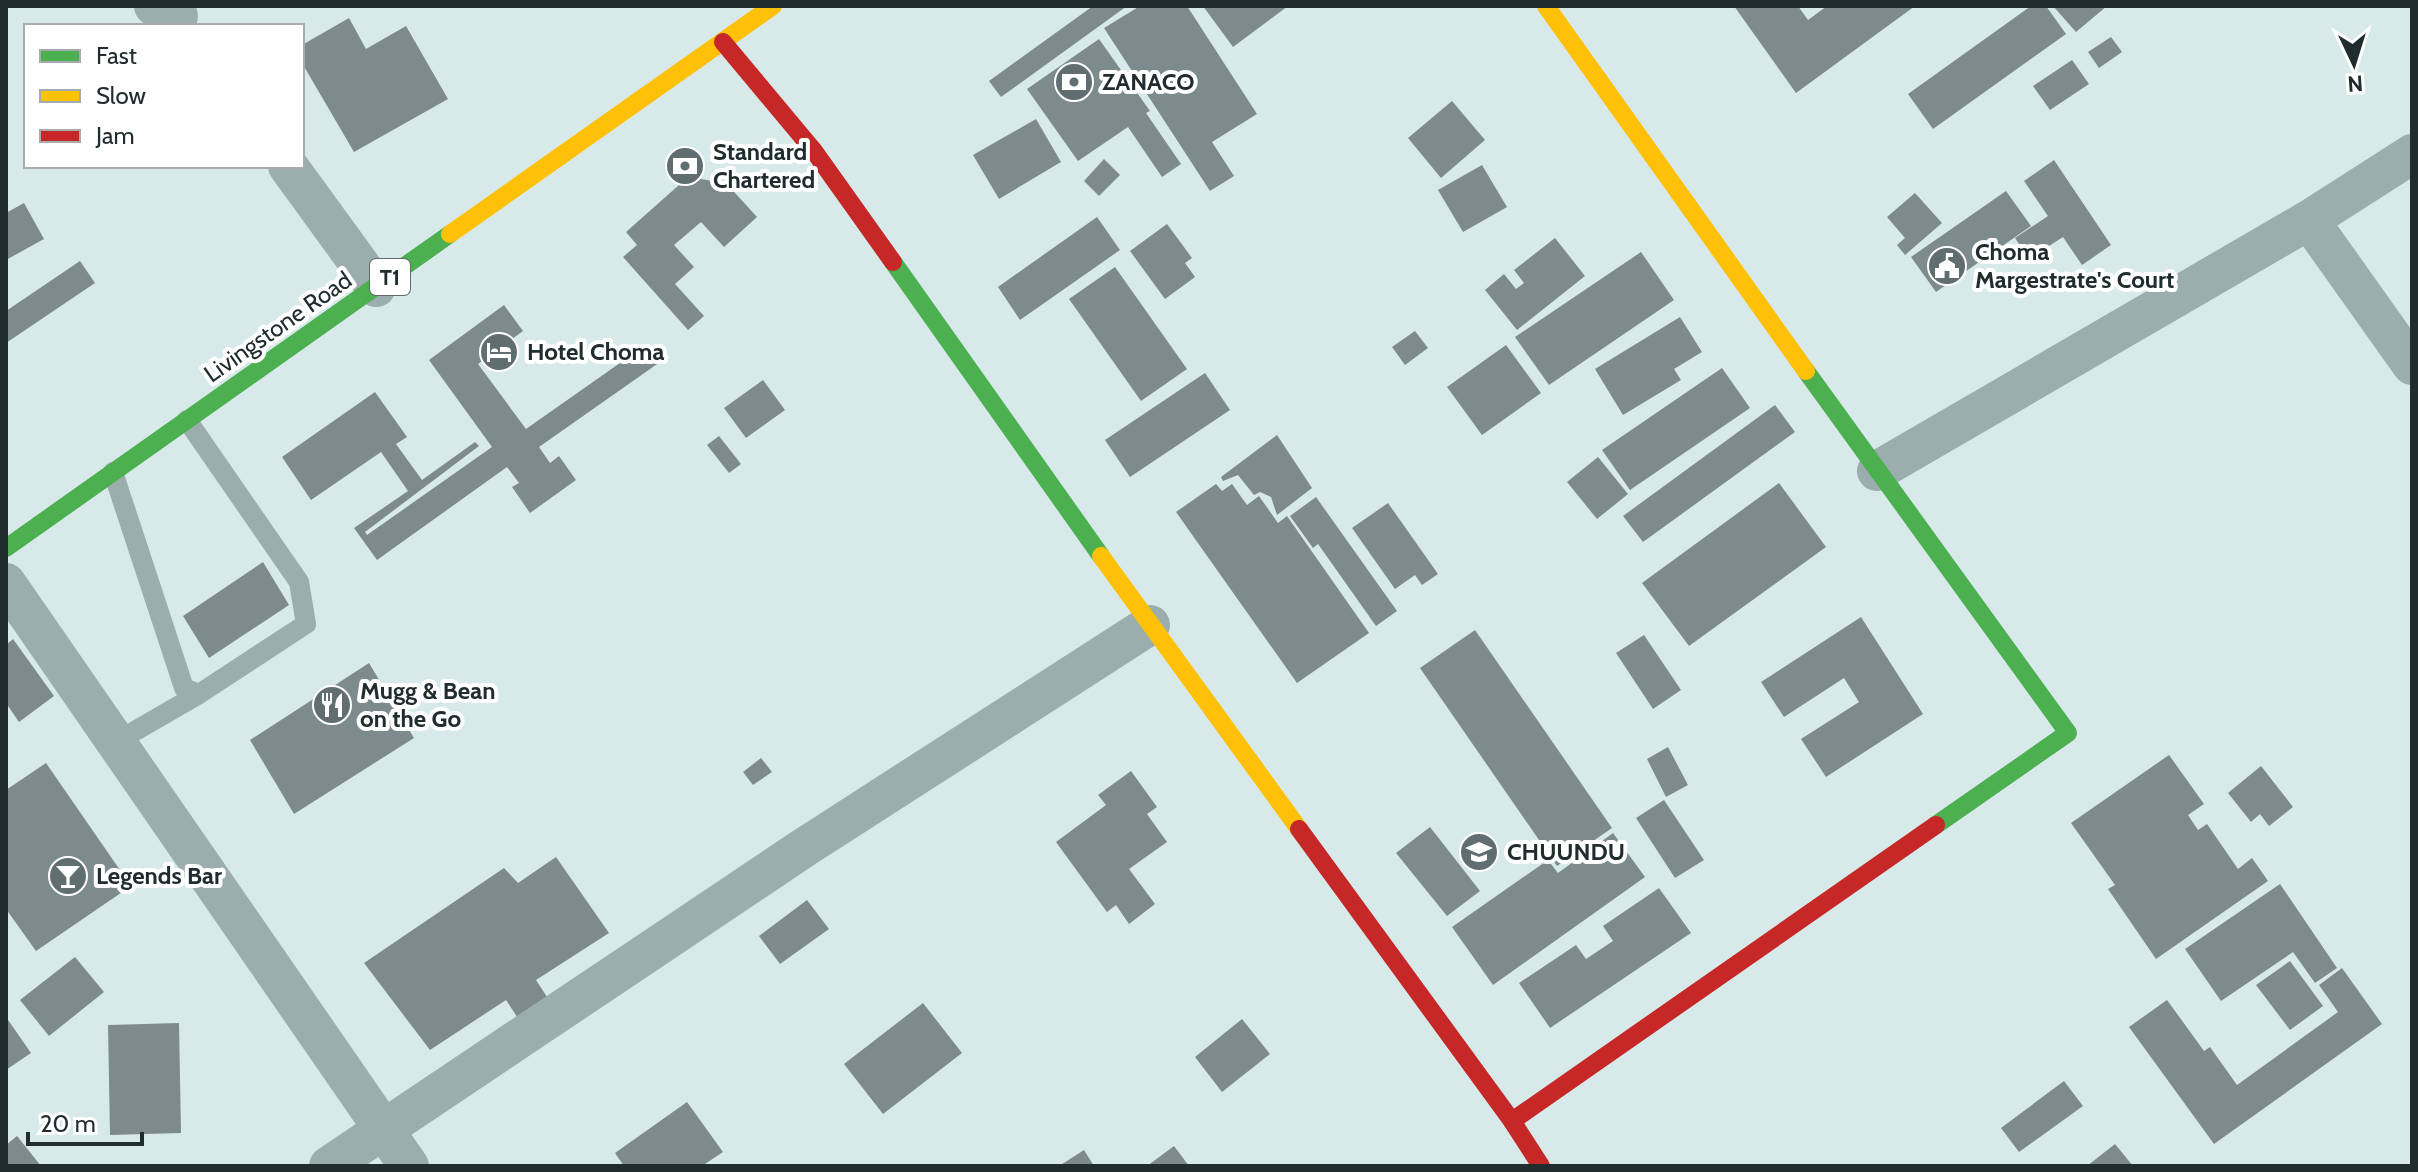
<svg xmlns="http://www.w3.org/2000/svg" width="2418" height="1172" viewBox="0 0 2418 1172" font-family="Cabin,sans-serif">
<rect width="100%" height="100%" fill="#d8e9ea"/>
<g fill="#7e8b8c">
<polygon points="1093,6 1127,6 1001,97 989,81"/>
<polygon points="1140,6 1187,6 1257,114 1212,142 1234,176 1210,191 1104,28"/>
<polygon points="1203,6 1288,6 1233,47"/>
<polygon points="1734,6 1798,6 1808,20 1827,6 1915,6 1796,93"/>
<polygon points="2031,6 2046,6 2066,34 1933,129 1908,94"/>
<polygon points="2053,6 2107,6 2076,32"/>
<polygon points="349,18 366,49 406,26 448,99 354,152 302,63 302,45"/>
<polygon points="2111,37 2122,52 2099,68 2088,52"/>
<polygon points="1099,39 1150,111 1146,113 1181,164 1162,177 1128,127 1078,161 1027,89"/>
<polygon points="2072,60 2089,84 2050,110 2033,86"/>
<polygon points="1452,101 1485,140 1441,178 1408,138"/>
<polygon points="1036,119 1061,162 999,199 973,155"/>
<polygon points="1104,159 1120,175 1099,196 1084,181"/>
<polygon points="2054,160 2111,245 2082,265 2063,237 2029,259 2015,238 2048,216 2024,181"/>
<polygon points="1482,165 1507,207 1463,232 1438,190"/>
<polygon points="688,177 726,183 757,217 724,247 701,222 674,245 694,267 675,284 704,316 688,330 623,257 637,245 626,232"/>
<polygon points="2006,191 2031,226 1936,292 1911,257"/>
<polygon points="1915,193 1942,223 1905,255 1897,245 1905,238 1887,217"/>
<polygon points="24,203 44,239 6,260 6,213"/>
<polygon points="1097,217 1120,250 1020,320 998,287"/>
<polygon points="1167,224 1192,258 1185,263 1195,277 1165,299 1130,251"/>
<polygon points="1555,238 1585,276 1517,330 1485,290 1504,274 1516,289 1524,283 1514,270"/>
<polygon points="1641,252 1674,300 1549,385 1515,337"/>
<polygon points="80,261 95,283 6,343 6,311"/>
<polygon points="1115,267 1187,369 1141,401 1069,299"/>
<polygon points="504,305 523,331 478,364 526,429 647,344 660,362 539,447 550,463 559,456 576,480 530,513 512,487 519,483 507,467 377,560 354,528 408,491 381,452 311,500 282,457 375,392 407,437 396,444 422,480 475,442 479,446 365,532 367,535 492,447 429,360"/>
<polygon points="1680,317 1702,352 1674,369 1681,380 1623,415 1595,369"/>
<polygon points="1415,331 1428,348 1405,365 1392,347"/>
<polygon points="1506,345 1541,393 1482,435 1447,387"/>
<polygon points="1722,368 1750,408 1630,490 1602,450"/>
<polygon points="1205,373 1230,410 1130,477 1105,440"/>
<polygon points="763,380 785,410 746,438 724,408"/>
<polygon points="1775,405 1795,432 1643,542 1623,516"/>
<polygon points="1277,435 1312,488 1277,515 1271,497 1260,492 1254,495 1238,475 1223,481 1221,477"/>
<polygon points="719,436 741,464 729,473 707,445"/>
<polygon points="1598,457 1628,494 1597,519 1567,482"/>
<polygon points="1779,483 1826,547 1689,646 1642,583"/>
<polygon points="1216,484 1222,491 1232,484 1247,505 1259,496 1278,523 1287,516 1369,633 1297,683 1176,512"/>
<polygon points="1316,497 1397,611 1376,626 1318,544 1313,548 1290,516"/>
<polygon points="1388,503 1438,574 1422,585 1415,575 1395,589 1352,528"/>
<polygon points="263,562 289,605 209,658 183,616"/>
<polygon points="1861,617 1923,714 1826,777 1801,739 1859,702 1844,678 1784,717 1761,682"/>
<polygon points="1475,630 1612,828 1557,866 1420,668"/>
<polygon points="1644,635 1681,690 1653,709 1616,653"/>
<polygon points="13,639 54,696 19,722 6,703 6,645"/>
<polygon points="369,663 414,738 294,814 250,740"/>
<polygon points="1668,747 1688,785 1666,797 1647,759"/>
<polygon points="2169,755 2204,804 2188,815 2198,830 2207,824 2238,869 2252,858 2268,881 2156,959 2108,889 2115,885 2071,823"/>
<polygon points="761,758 772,772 753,785 743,772"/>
<polygon points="46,763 131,886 36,951 6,909 6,790"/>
<polygon points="2261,766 2293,807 2269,826 2260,814 2251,822 2228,793"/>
<polygon points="1131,771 1157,807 1147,814 1167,842 1129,869 1155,904 1129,924 1116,905 1107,912 1056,842 1106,805 1098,795"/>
<polygon points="1664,800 1704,860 1675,878 1636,818"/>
<polygon points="1430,827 1480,891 1447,916 1396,853"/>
<polygon points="1613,833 1645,877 1493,985 1452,927 1548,860 1558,873"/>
<polygon points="556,857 609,933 536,980 553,1006 523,1026 506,1000 430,1050 364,963 504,868 518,883"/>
<polygon points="2280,884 2337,968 2315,983 2293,952 2221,1001 2185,949"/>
<polygon points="1659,888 1691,933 1550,1028 1519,983 1576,945 1586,959 1613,941 1603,926"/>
<polygon points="807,900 829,929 780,964 759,936"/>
<polygon points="75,957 104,992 49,1036 20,1000"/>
<polygon points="2290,961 2323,1006 2290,1030 2256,985"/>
<polygon points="2342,968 2382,1024 2214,1144 2129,1027 2167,1000 2204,1051 2210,1047 2237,1085 2338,1012 2319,985"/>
<polygon points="923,1003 962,1053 883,1114 844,1064"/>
<polygon points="6,1017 31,1053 6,1070"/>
<polygon points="1242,1019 1270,1054 1222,1092 1195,1057"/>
<polygon points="179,1023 181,1133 110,1135 108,1025"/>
<polygon points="2064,1081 2083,1106 2019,1152 2001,1128"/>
<polygon points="687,1102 723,1152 702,1166 624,1166 615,1153"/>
<polygon points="17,1136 41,1166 6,1166 6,1145"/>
<polygon points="2115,1144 2133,1166 2087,1166"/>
<polygon points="1174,1146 1189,1166 1147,1166"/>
<polygon points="1084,1150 1094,1166 1059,1166"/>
</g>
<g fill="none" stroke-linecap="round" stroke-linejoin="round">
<g stroke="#9cadae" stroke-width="20">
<polyline points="113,472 184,688 199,694 306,624 299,582 187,420"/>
<polyline points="116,742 199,694"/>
</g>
<g stroke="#9cadae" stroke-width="40">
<polyline points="154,6 178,16"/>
<polyline points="288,166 376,287"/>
<polyline points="2309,220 2412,154"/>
<polyline points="1877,471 2309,220 2412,365"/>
<polyline points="6,583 409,1166"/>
<polyline points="329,1166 805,847 1150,625"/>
</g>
<g stroke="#4caf50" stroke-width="18">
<polyline points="893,262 1101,556"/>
<polyline points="1806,371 2068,733 1936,825"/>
<polyline points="6,548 450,234"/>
</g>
<g stroke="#ffc107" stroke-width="18">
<polyline points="1546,6 1806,371"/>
<polyline points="450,234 773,6"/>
<polyline points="1101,556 1299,829"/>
</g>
<g stroke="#c62828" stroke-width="18">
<polyline points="723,42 814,151 893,262"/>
<polyline points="1299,829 1512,1121 1541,1166"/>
<polyline points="1512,1121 1936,825"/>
</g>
</g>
<defs>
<g id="bank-disc" transform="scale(2)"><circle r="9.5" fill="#606e6f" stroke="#fff"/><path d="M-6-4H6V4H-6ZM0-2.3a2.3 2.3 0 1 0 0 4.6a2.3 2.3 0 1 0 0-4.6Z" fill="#fff"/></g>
<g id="civic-disc" transform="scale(2)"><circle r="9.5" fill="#606e6f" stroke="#fff"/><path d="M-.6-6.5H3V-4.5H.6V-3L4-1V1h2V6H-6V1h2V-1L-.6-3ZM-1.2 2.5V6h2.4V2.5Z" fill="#fff"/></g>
<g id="hotel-disc" transform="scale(2)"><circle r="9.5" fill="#606e6f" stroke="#fff"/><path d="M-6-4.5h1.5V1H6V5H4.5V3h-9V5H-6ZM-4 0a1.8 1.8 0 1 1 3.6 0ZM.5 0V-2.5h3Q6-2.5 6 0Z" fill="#fff"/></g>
<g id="restaurant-disc" transform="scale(2)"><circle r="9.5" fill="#606e6f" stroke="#fff"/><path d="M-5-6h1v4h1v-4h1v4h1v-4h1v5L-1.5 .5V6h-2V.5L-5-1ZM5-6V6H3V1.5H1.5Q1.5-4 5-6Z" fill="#fff"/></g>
<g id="school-disc" transform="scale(2)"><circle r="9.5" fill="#606e6f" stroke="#fff"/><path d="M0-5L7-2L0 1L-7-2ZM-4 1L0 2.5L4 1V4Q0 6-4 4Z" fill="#fff"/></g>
<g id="bar-disc" transform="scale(2)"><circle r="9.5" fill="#606e6f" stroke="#fff"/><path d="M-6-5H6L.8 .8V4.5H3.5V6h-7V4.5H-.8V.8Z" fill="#fff"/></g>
</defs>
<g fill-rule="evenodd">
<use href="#bank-disc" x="1074" y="82"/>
<use href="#bank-disc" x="685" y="166"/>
<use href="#civic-disc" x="1947" y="266"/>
<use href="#hotel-disc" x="499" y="352"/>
<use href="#restaurant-disc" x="332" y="705"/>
<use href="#school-disc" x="1479" y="852"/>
<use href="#bar-disc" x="68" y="876"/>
</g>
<g text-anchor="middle" stroke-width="8" stroke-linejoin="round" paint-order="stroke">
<rect fill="#fff" stroke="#636b6c" stroke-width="2" x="370" y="259" width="40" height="36" rx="6"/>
<g font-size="22" font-weight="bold" fill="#202c2d">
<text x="390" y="285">T1</text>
</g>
<g font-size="24" font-weight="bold" fill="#202c2d" stroke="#fff" text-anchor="start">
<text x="1102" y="90">ZANACO</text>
<text x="713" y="160">Standard<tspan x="713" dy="28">Chartered</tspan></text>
<text x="1975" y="260">Choma<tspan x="1975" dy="28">Margestrate's Court</tspan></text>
<text x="527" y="360">Hotel Choma</text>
<text x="360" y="699">Mugg &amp; Bean<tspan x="360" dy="28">on the Go</tspan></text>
<text x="1507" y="860">CHUUNDU</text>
<text x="96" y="884">Legends Bar</text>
</g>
<g font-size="24" fill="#202c2d" stroke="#fff">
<text transform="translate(278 327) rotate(-35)" y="8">Livingstone Road</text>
</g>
</g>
<rect width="2418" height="1172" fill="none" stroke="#202c2d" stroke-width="16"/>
<rect x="24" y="24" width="280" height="144" fill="#ffffff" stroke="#a6abab" stroke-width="2"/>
<rect x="40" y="50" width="40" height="12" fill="#4caf50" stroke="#a6abab" stroke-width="2"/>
<text x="96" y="64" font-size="24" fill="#202c2d">Fast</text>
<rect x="40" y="90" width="40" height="12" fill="#ffc107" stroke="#a6abab" stroke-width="2"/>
<text x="96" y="104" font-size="24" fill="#202c2d">Slow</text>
<rect x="40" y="130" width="40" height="12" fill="#c62828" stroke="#a6abab" stroke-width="2"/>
<text x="96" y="144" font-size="24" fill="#202c2d">Jam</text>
<g transform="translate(2354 64) rotate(176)" stroke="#ffffff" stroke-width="6" paint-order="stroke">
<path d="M0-6L14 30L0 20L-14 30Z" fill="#202c2d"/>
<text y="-12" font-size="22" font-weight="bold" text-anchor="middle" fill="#202c2d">N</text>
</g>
<path d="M28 1132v12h114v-12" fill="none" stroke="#202c2d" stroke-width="4"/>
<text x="40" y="1132" font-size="24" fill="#202c2d" stroke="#ffffff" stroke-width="6" paint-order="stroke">20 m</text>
</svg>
